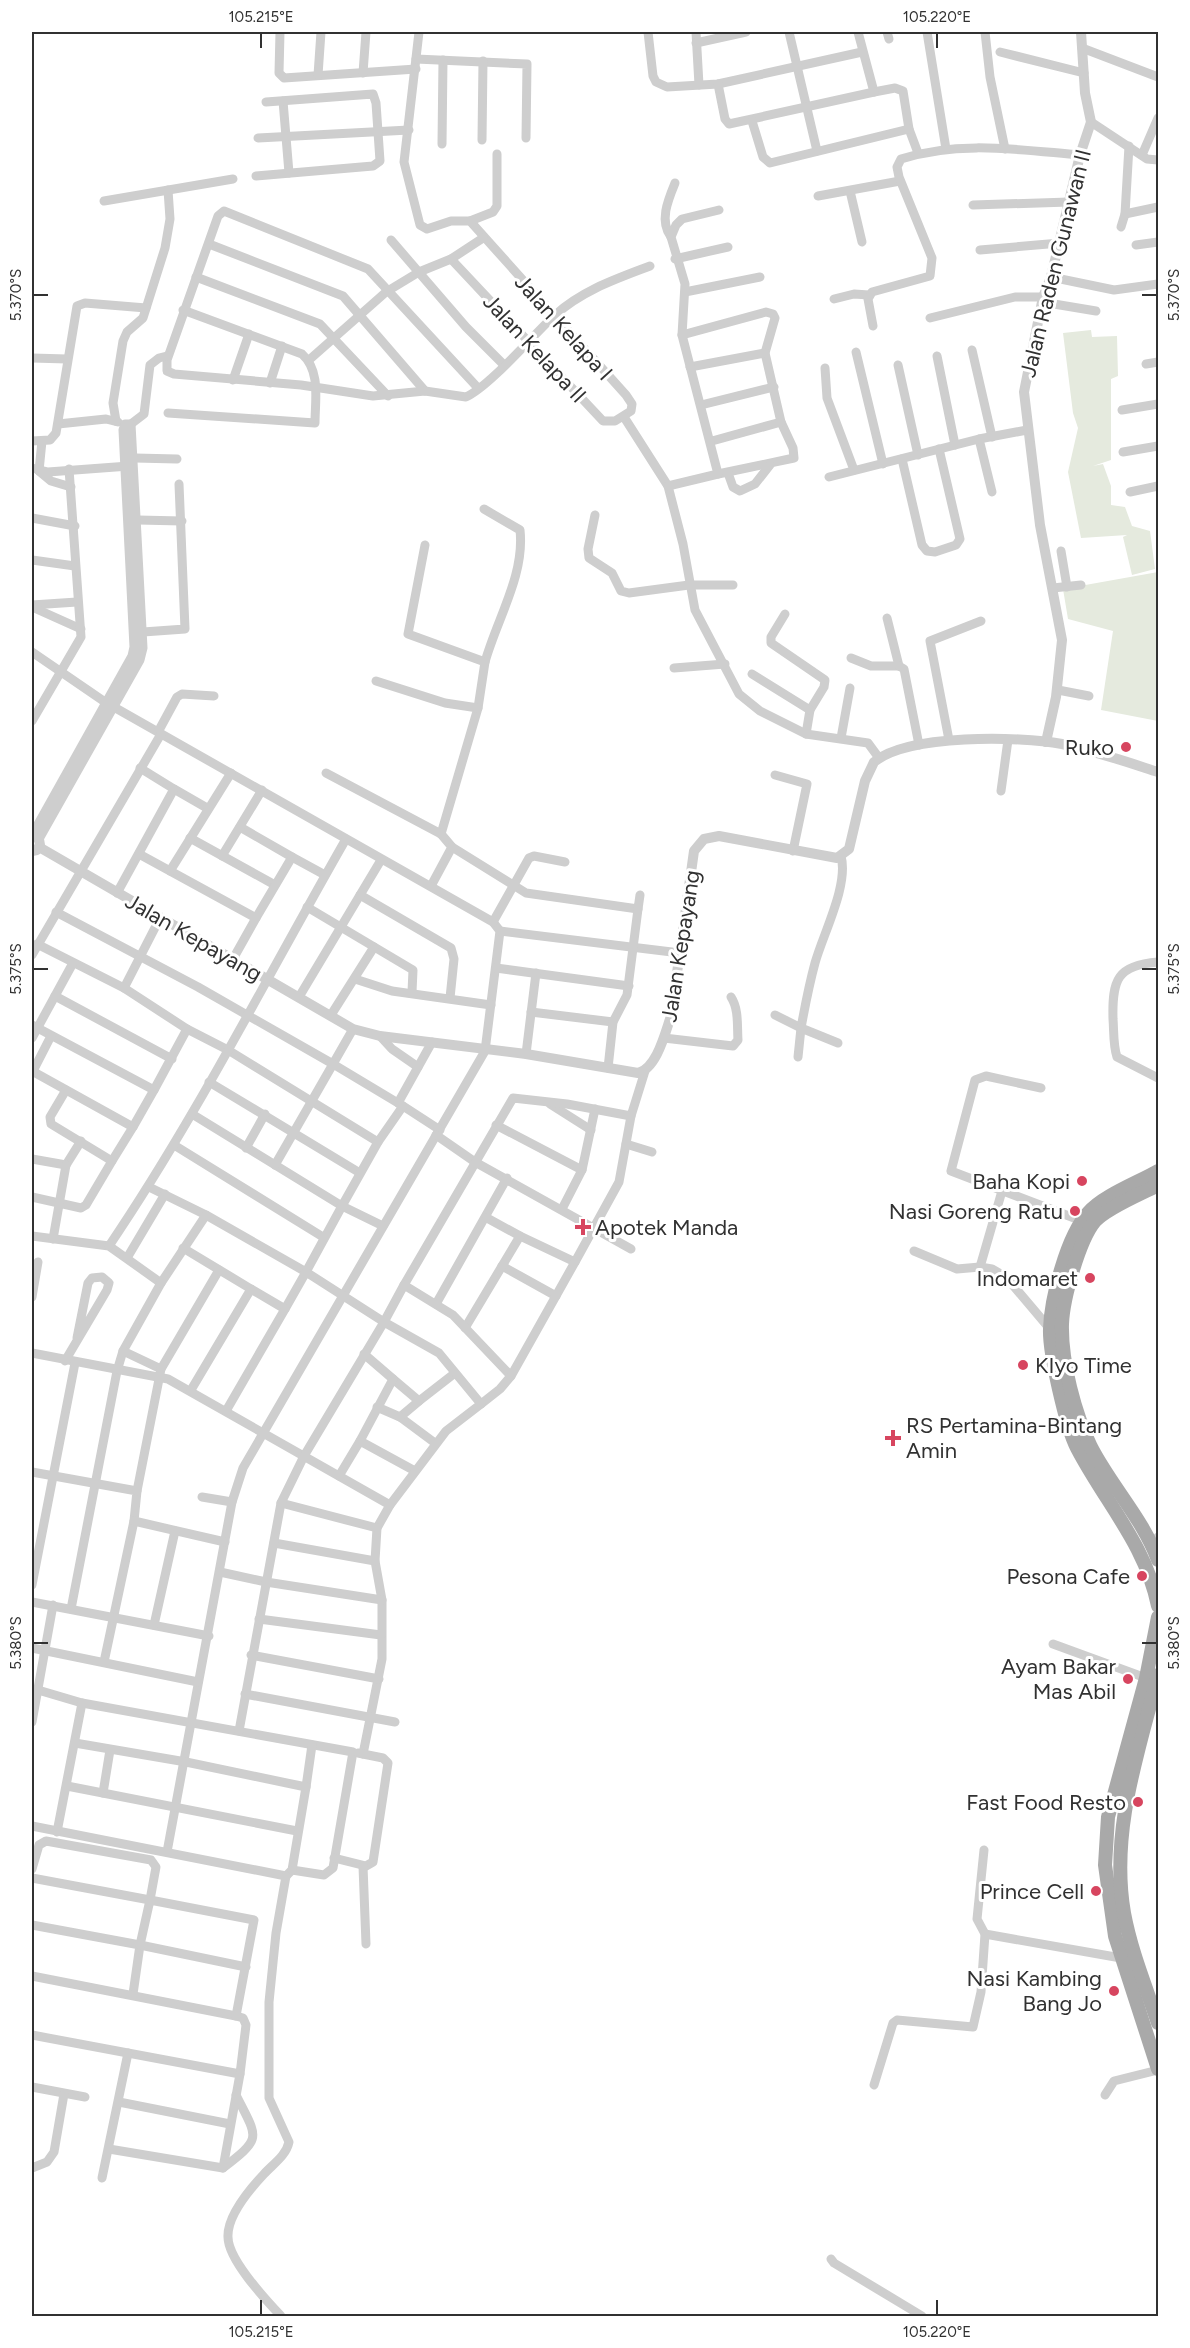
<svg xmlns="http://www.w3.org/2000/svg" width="1190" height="2348" viewBox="0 0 1190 2348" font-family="Figtree,sans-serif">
<rect width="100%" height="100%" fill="#fff"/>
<g fill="#e5eade">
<polygon points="1091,330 1092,337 1117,336 1118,376 1111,379 1111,460 1093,466 1103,464 1111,486 1111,505 1125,507 1132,526 1150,531 1155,569 1132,575 1123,537 1127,535 1081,538 1068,472 1078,428 1073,413 1063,333"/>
<polygon points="1158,572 1158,721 1101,710 1113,631 1068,619 1063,589"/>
</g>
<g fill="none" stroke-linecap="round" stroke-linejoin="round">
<g stroke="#cecece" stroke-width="9">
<polyline points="280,32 279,73 284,78 416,69"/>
<polyline points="419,32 404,162 420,225 427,229 451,221 470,221 626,395 632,404 631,411 615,421 603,421 451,259"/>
<polyline points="648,32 653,76 656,82 667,87 718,84 862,52"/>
<polyline points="696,32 699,85"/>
<polyline points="789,32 817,151"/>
<polyline points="858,32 874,92 895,88 903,91 909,129 918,153"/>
<polyline points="887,32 889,39"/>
<polyline points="927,32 946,149"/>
<polyline points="985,32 990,77 1005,149"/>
<polyline points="696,43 746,32"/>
<polyline points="1082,48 1158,77"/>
<polyline points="1000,52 1084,73"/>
<polyline points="416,59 527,64 526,138"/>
<polyline points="363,73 366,32"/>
<polyline points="318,75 321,32"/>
<polyline points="718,84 725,119 729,124 874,92"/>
<polyline points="283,101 289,173"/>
<polyline points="752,121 763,157 770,163 909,129"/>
<polyline points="1091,122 1147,159 1158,160"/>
<polyline points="258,138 409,130"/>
<polyline points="482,140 483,61"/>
<polyline points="442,144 443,60"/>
<polyline points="1142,155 1158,118"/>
<polyline points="256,176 373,166 380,161 376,103 373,94 266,102"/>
<polyline points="850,191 862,242"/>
<polyline points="818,196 900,181"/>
<polyline points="104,201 233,179"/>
<polyline points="973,205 1069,202"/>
<polyline points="1125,214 1158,207"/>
<polyline points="470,221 493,212 497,206 497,154"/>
<polyline points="1121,227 1125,214 1129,146"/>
<path d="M671 237C659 221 668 200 675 183"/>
<polyline points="391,240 466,327 504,365"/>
<polyline points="209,244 343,296 425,391"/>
<polyline points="1136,245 1158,242"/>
<polyline points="980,250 1060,243"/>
<polyline points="675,259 728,247"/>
<polyline points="196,277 320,324 388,396"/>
<polyline points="1051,277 1114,290 1158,284"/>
<polyline points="685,292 760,277"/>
<polyline points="834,299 854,294 869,295"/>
<polyline points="1042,302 1096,311"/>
<polyline points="930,318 1015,297 1043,297"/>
<path d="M873 326 868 299 872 292 930 276 932 258 899 177 897 167 901 159C959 140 1020 150 1080 155"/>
<polyline points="682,335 766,312 773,314 775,318 765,353 781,422 793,448 794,458 718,474"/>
<polyline points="972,350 992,437"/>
<polyline points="856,352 883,464"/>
<polyline points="937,356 955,445"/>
<polyline points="32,358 67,359"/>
<polyline points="309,360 386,292 419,272 451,259 483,238"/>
<polyline points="1146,364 1158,362"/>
<polyline points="898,365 918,455"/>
<polyline points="690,367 765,353"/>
<polyline points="825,368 827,398 854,470"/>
<polyline points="233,380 249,334"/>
<polyline points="270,383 282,346"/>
<path d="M478 388 368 269 224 211 218 216 167 360V371L174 374 301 385 373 396 425 391 466 397C490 386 533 335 555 315 583 290 616 279 650 266"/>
<polyline points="701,405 774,387"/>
<polyline points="1122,410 1158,404"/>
<path d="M168 413 315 423C315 400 321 371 302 354L183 310"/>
<polyline points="624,417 668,486 683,544 695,610 739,694 760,711 806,734 868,743 879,758"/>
<polyline points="116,421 113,403 123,341 127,332 143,318 165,248 170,219 168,190"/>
<polyline points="58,424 106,419 118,422"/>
<polyline points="131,424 144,414 150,365 159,358 167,356"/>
<polyline points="979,439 992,492"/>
<polyline points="32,441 50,440 56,433 77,306 85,303 146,308"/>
<polyline points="712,441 781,422"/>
<polyline points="1123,452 1158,446"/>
<polyline points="135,458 177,459"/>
<polyline points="902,459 922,545 927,551 935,552 956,545 960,539 939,449"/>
<polyline points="32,468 48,472 129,466"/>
<polyline points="39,471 51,481 71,487"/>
<polyline points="39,471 42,441"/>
<polyline points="728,473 733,487 740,491 755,484 770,465"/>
<polyline points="829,477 979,439 1027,430"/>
<polyline points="668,486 718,474 682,335 685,284 671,237 676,225 682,219 719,210"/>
<polyline points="1130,492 1158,486"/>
<path d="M484 509 520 530C525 575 497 619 485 662"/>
<polyline points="595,515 588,549 589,558 612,573 621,591 629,593 689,585 733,585"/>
<polyline points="32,518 75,526"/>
<polyline points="138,520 182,521"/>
<polyline points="425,545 408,634 485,662 478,708 441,834 452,847 431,886"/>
<polyline points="1061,551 1067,587"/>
<polyline points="32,560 75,566"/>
<polyline points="1053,588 1081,585"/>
<polyline points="32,605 77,602"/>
<polyline points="32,607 81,629"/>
<polyline points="785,614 771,637 771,643 825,680 824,687 810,710 806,734"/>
<polyline points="887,618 899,666"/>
<polyline points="143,632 185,629 179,484"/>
<polyline points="32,652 105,702 493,922 500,931 485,1051 243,1468 232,1502 167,1852"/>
<polyline points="851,658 871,666 899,666"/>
<polyline points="899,666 904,669 919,745"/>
<polyline points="674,668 725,664"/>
<polyline points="752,674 810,710"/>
<polyline points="376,681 445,703 478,708"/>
<polyline points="1058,690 1089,696"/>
<polyline points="32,721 81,637 69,469"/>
<polyline points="158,732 177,697 182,694 214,696"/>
<polyline points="841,738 850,688"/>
<polyline points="949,740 930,641 981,621"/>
<polyline points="326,773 441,834"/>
<polyline points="775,775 807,784 793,851"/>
<polyline points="174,789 207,808"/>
<polyline points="1001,791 1008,740"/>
<polyline points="32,835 132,656 134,647 123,430 125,424 131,424 143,648 140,660 39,839"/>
<polyline points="190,838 275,885"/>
<polyline points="452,847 526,893 638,909 640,895"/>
<polyline points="139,854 256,918 292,857 240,827"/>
<polyline points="222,856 262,790"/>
<polyline points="292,857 325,875"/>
<polyline points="170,871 231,773"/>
<polyline points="117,893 174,789 140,768"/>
<polyline points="360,895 451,948 454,959 450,998"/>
<polyline points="307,907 413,970 412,992"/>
<polyline points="56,912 198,987 333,1064 353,1029"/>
<polyline points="493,922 529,858 534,856 565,862"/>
<polyline points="500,931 680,953"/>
<polyline points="32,955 161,734"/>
<polyline points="233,959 256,918"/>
<path d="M1158 962C1117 965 1112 980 1113 1019 1114 1031 1113 1045 1117 1057L1158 1078"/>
<polyline points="496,968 629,986"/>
<polyline points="355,979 392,991 491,1005"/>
<polyline points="124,988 160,918"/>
<polyline points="55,996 172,1059"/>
<polyline points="299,997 381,860"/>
<polyline points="531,1012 613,1022"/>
<polyline points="331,1015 374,947"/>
<path d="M775 1015 801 1028C805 1006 809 985 815 963 823 934 849 885 841 856"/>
<polyline points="32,1025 154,1090 187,1029 124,988 37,944"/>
<polyline points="187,1029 228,1050 378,1142"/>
<polyline points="380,1036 392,1049 418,1067"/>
<polyline points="32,1038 73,963"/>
<path d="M664 1038 733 1046 738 1040C737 1026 739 1009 731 997"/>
<polyline points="526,1054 536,973"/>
<polyline points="798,1057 801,1028 838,1043"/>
<polyline points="608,1068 613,1022 627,995 638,909"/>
<polyline points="32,1071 133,1127 112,1161"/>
<polyline points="32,1073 51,1036"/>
<polyline points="209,1082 360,1173"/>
<polyline points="1041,1088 986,1076 975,1080 951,1171 1082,1221"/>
<polyline points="398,1103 432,1042"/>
<polyline points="550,1104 591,1130"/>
<polyline points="192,1114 342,1206 378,1142 403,1106 440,1130"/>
<polyline points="631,1116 645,1071"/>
<polyline points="496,1125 582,1170 562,1209"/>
<polyline points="133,1127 154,1090"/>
<polyline points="436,1135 475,1162 631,1249"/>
<polyline points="626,1144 652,1152"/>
<polyline points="174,1145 323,1237"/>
<polyline points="246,1148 265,1114"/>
<polyline points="32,1159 66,1165 81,1141"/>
<polyline points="275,1165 333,1064 403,1106"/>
<polyline points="582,1170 595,1109"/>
<polyline points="149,1187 206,1215 306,1272 342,1206 383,1226"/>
<polyline points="32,1197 81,1208 86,1205 112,1161 51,1124 50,1117 66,1090"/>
<polyline points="32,1236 109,1246 161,1283 123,1351 117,1371 71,1609"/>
<polyline points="53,1239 66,1165"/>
<path d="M109 1246C197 1116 268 975 346 839"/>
<polyline points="183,1248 251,1289"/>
<polyline points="914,1251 957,1269 980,1267 992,1269 1006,1277 1050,1329"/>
<polyline points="127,1258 165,1194"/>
<polyline points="502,1266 556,1296"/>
<polyline points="980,1267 1002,1191"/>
<polyline points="161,1283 206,1215"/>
<polyline points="404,1285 513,1098 567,1104 631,1116 619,1182 575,1262 520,1236"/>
<polyline points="32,1297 38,1262"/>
<polyline points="436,1304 507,1178"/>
<polyline points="465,1328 520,1236 487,1218"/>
<polyline points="123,1351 161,1369"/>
<polyline points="32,1353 168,1379 390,1505 377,1528 375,1561 382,1600 382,1659 363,1754"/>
<polyline points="65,1361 107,1290 109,1283 102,1277 92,1278 88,1283 77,1338"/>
<polyline points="393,1379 419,1401 455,1373"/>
<polyline points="191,1390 251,1289 285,1309 306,1272 384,1322 404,1285 453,1315 511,1376"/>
<polyline points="419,1401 400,1417 435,1443"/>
<polyline points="481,1404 500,1389 511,1376 575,1262"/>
<polyline points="377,1407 400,1417"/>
<polyline points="226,1411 285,1309"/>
<polyline points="360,1441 393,1379 364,1354"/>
<polyline points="32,1472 137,1491 134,1521 104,1662"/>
<polyline points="339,1476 360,1441 415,1471"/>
<polyline points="137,1491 161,1369 219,1270"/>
<polyline points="202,1497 232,1502"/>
<polyline points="281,1503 377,1528"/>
<polyline points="134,1521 225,1542"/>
<polyline points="274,1543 375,1561"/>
<polyline points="1152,1543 1158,1537"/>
<polyline points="220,1572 266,1582 382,1600"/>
<polyline points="32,1585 75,1363"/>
<polyline points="32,1602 209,1636"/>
<polyline points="259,1619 381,1635"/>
<polyline points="154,1625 175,1531"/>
<polyline points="1053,1644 1146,1678"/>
<polyline points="32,1648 198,1682"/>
<polyline points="251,1655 379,1679"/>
<polyline points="38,1690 82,1703 353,1752 333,1868 324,1875 292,1870"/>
<polyline points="245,1694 395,1722"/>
<polyline points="32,1722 53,1605"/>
<polyline points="239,1731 281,1503 304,1456 384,1322 439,1353 481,1404 446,1431 390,1505"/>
<polyline points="67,1786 297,1831"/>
<polyline points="306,1787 312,1745"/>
<polyline points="103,1793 110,1750"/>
<polyline points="32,1826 286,1876 292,1870 306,1787 186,1762 75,1743"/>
<polyline points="57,1832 82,1703"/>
<polyline points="334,1858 366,1866 373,1862 388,1763 383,1758 358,1753"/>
<polyline points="363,1866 366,1944"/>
<polyline points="32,1869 39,1845 46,1841 151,1860 156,1867 150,1900 32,1878"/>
<polyline points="32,1925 140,1945 133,1994"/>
<polyline points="985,1934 1121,1958"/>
<polyline points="32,1976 236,2016 243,2018 246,2025 240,2074 32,2035"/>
<polyline points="236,2016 254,1920 150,1900 140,1945 246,1967"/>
<polyline points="874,2085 893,2023 897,2020 973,2027 981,1992 985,1934 977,1919 984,1850"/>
<polyline points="32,2087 85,2097"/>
<polyline points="1105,2095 1114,2081 1158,2070"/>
<polyline points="119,2102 230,2124"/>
<path d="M109 2149 223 2168C263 2137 258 2139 236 2095"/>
<polyline points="32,2168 47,2162 54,2152 64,2094"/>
<polyline points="223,2168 240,2074"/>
<polyline points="102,2178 128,2053"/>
<polyline points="831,2259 834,2263 922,2316"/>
<path d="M281 2316C266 2300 228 2260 228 2237 227 2216 250 2189 264 2174 273 2164 286 2156 289 2142L269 2098V2002L276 1933 286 1876"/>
</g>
<g stroke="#cecece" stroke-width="10">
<polyline points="1046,742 1056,697 1062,640 1040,525 1024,392 1043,297 1051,277 1080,155 1091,122 1085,93 1081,32"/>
<polyline points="32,836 39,839 40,845 37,850 32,851"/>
<path d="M39 847 353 1029 380 1036 526 1054 638 1073C657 1068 665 1033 671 1016L694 851 704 839 719 836 837 858 849 849 865 781 874 762C908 734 1019 736 1062 744 1095 751 1127 762 1158 772"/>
</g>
<g stroke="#a9a9a9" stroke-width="14">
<path d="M1158 1171C1139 1182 1102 1196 1088 1213 1067 1236 1051 1298 1050 1329 1049 1352 1066 1427 1077 1448 1105 1502 1146 1545 1158 1606"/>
<path d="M1158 1185C1141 1194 1108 1207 1095 1221 1079 1240 1063 1299 1062 1324 1061 1362 1075 1414 1091 1447 1111 1486 1143 1519 1158 1560"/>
<polyline points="1158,1617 1146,1678 1108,1817 1105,1865 1115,1936 1158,2069"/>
<path d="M1158 1675C1138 1753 1110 1832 1124 1913 1131 1951 1146 1987 1158 2023"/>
</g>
</g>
<path fill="none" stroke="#313131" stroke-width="2" d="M261 33V48M937 33V48M33 295H48M1142 295H1157M33 969H48M1142 969H1157M33 1643H48M1142 1643H1157M261 2300V2315M937 2300V2315"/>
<g fill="#d7455f" stroke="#fff" stroke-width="2">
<circle cx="1126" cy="747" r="6"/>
<circle cx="1082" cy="1181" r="6"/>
<circle cx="1075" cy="1211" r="6"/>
<path d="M580 1218h6v6h6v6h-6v6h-6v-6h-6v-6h6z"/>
<circle cx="1090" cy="1278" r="6"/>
<circle cx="1023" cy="1365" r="6"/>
<path d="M890 1429h6v6h6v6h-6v6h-6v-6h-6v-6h6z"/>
<circle cx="1142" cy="1576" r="6"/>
<circle cx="1128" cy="1679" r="6"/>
<circle cx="1138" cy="1802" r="6"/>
<circle cx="1096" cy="1891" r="6"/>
<circle cx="1114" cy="1991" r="6"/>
</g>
<g text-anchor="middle" stroke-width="6" stroke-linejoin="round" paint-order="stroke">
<g font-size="22" fill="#313131" stroke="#fff">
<text transform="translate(1055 263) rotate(-76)" y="8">Jalan Raden Gunawan II</text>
<text transform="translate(564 327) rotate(48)" y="8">Jalan Kelapa I</text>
<text transform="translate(535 348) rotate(47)" y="8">Jalan Kelapa II</text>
<text transform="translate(194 937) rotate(30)" y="8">Jalan Kepayang</text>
<text transform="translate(680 946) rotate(-81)" y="8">Jalan Kepayang</text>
</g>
<g font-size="22" fill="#313131" stroke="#fff" text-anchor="end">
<text x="1114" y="755">Ruko</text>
<text x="1070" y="1189">Baha Kopi</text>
<text x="1063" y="1219">Nasi Goreng Ratu</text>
<text x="595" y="1235" text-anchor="start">Apotek Manda</text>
<text x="1078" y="1286">Indomaret</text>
<text x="1035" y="1373" text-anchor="start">KIyo Time</text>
<text x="906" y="1433" text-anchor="start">RS Pertamina-Bintang<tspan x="906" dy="25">Amin</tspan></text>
<text x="1130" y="1584">Pesona Cafe</text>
<text x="1116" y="1674">Ayam Bakar<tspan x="1116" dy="25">Mas Abil</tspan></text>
<text x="1126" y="1810">Fast Food Resto</text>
<text x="1084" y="1899">Prince Cell</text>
<text x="1102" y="1986">Nasi Kambing<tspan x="1102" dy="25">Bang Jo</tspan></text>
</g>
</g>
<rect width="1190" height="2348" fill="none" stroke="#ffffff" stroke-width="66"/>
<rect x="33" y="33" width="1124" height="2282" fill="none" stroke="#313131" stroke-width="2"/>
<g font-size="15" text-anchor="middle" fill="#313131">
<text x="261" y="22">105.215°E</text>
<text x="937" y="22">105.220°E</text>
<text transform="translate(16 295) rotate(-90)" y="5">5.370°S</text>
<text transform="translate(1174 295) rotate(-90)" y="5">5.370°S</text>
<text transform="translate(16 969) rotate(-90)" y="5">5.375°S</text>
<text transform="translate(1174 969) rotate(-90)" y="5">5.375°S</text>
<text transform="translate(16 1643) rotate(-90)" y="5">5.380°S</text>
<text transform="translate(1174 1643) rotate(-90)" y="5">5.380°S</text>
<text x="261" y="2337">105.215°E</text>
<text x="937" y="2337">105.220°E</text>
</g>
</svg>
